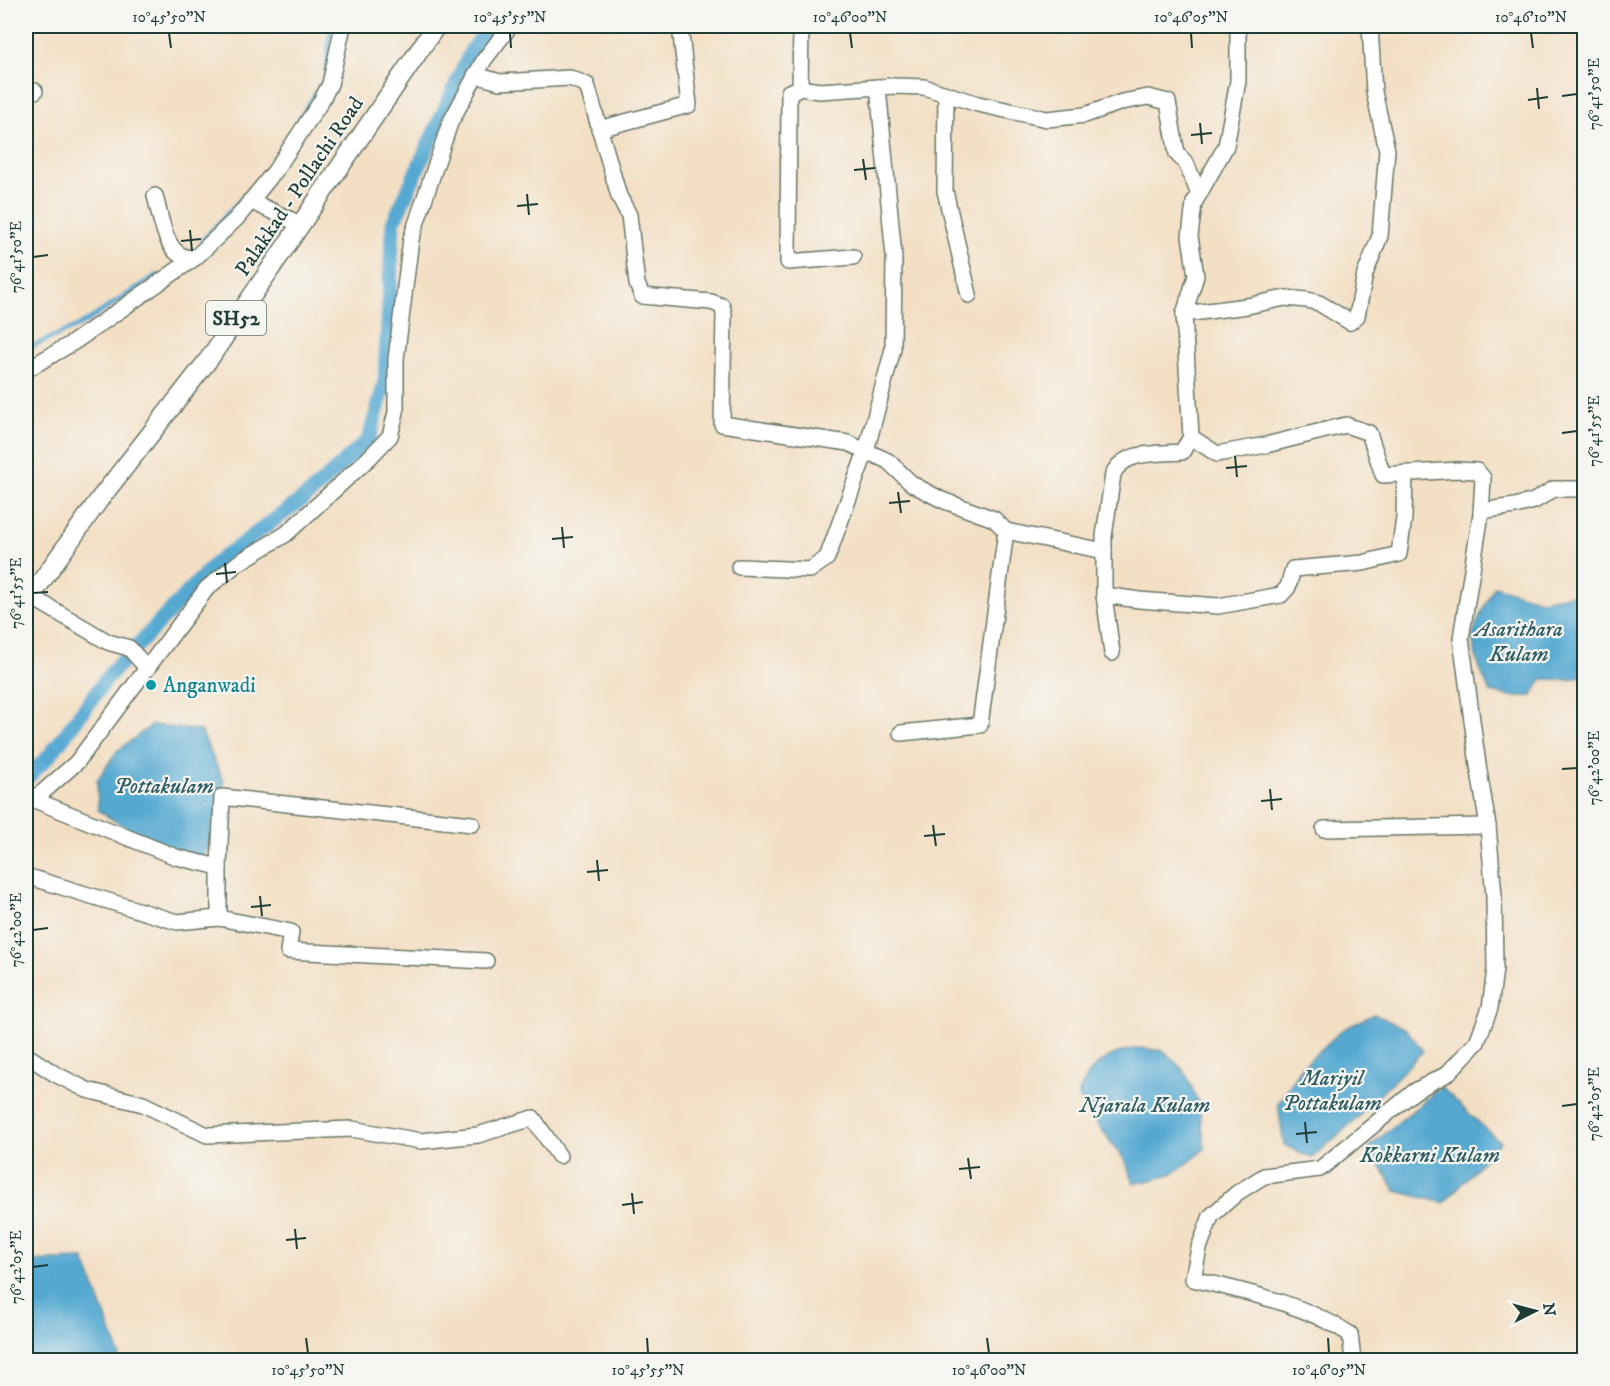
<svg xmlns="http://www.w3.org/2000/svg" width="1610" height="1386" viewBox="0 0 1610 1386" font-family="'IM FELL DW Pica',serif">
<rect width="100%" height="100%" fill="#f6f6f2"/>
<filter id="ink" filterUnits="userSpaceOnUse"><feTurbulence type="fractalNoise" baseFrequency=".0167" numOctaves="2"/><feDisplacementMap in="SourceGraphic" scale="12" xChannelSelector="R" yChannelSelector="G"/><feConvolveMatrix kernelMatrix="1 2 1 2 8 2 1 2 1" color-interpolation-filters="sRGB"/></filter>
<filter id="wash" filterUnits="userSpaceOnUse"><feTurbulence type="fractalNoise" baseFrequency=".008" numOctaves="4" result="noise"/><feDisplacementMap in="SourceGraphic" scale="24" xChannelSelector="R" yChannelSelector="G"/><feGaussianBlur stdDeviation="1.35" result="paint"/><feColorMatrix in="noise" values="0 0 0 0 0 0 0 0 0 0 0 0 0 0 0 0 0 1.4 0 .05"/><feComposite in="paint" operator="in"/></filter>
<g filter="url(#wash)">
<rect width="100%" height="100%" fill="#f3dfc4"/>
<g fill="#55a9d1" stroke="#3a7382" stroke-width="1.5">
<path d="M1494 586 1540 600 1584 593V675L1569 680 1542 679 1532 696 1516 697 1490 692C1483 677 1473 655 1473 638 1474 623 1488 600 1494 586Z"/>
<path d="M152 725 201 731 224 782 214 838 201 860C165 847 130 833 98 810L97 780 117 751Z"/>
<polygon points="1374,1014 1406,1029 1423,1051 1356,1119 1312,1158 1284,1145 1278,1104 1302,1067 1342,1030"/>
<path d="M1140 1048 1164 1051 1185 1072 1198 1102 1205 1148C1182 1171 1167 1179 1134 1183L1124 1159 1093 1119 1078 1095C1090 1063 1108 1053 1140 1048Z"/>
<polygon points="1441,1087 1500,1142 1444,1203 1396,1191 1369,1147"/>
<polygon points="84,1259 120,1355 116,1360 26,1360 26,1261"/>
</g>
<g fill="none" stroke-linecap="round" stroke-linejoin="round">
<g stroke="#55a9d1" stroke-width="4.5">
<polyline points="286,141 325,78 331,26"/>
<polyline points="202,241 255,184"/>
<polyline points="26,349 84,323 157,275"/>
</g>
<polyline stroke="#55a9d1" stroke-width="15" points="26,779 50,755 111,673 216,563 312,492 369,439 385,382 393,223 472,49 491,26"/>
</g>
</g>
<g filter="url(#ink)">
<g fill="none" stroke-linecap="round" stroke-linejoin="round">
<g stroke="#697666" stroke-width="18">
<g id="minor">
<polyline points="801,26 800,88 820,91 894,86 924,87 978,104 1047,119 1085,115 1122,102 1148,97 1168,102 1177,154 1186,163 1199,194"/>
<path d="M1238 26V81L1226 146 1194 203 1190 236 1196 276 1184 314 1191 437 1217 454 1266 445 1346 425 1369 433 1383 475 1457 470 1477 471 1483 478 1481 514 1461 638 1478 765 1488 826 1494 896 1495 969 1490 1008 1477 1042 1447 1074 1415 1091 1320 1169 1264 1176 1237 1193 1211 1216 1199 1248 1193 1279C1249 1293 1301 1303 1350 1334L1353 1360"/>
<polyline points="475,75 500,82 570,78 587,85 619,196 629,215 637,284 642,296 711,302 722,306 724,314 722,424 848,443 888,461 912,484 942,500 994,519 1006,531"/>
<polyline points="800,88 789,92 788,262 853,257"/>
<polyline points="26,92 35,91"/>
<polyline points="946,95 945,191 969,295"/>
<polyline points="599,129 689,105 680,26"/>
<path d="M155 196C161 217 166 264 196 257"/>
<polyline points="250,201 300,224"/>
<polyline points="1184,314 1247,306 1285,298 1307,300 1319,303 1350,322 1357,316 1365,274 1380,236 1387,150 1374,92 1370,26"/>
<polyline points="26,370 74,342 196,257 237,218 275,171 320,103 330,84 343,26"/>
<polyline points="1481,511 1515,506 1534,501 1554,489 1584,489"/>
<path d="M1104 551V536L1113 474C1124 450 1159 454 1182 452L1191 437"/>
<polyline points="739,567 810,570 827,558 866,451 893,349 894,257 878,87"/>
<polyline points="1104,595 1112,653"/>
<polyline points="30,596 108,642 129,648 147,668"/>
<polyline points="901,733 980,725 1006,531 1104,551 1104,595 1139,600 1218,606 1281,595 1288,587 1293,569 1363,563 1399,554 1404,518 1405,473"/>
<polyline points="32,799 176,857 219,867"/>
<polyline points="26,803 43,792 77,762 207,588 238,563 286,534 369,458 390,436 396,412 396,359 411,239 450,123 484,60 510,26"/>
<polyline points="1324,829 1488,826"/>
<polyline points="26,876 177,922 219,918 291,932 288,951 486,961"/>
<polyline points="219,918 219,867 222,797 472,824"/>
<polyline points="26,1055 55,1074 87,1090 143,1104 207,1135 352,1129 421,1141 478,1135 533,1118 559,1156"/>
</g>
</g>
<g stroke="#697666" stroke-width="21">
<polyline id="major" points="26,603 99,500 209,359 436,26"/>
</g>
<use href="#minor" stroke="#fff" stroke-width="15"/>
<use href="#major" stroke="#fff" stroke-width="18"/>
</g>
</g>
<path fill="none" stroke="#1f3d34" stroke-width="2" d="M169 33 171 48M510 33 511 48M850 33 852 48M1191 33 1192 48M1531 33 1533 48M1537 88 1539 109M1562 96 1577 94M1528 100 1548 97M1200 123 1202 144M1191 135 1212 133M863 159 866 180M854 170 875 168M527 194 529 215M517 206 538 204M190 230 192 251M181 241 201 239M33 257 48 255M1562 433 1577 431M1235 456 1237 477M1226 468 1247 466M898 492 901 513M889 503 910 501M562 527 564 548M552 539 573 537M225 563 227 583M216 574 236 572M33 593 48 592M1562 769 1577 768M1270 789 1272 810M1261 801 1282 799M933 825 936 846M924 836 945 834M597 860 599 881M587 872 608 870M260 896 262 916M251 907 271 905M33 930 48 928M1562 1106 1577 1104M1305 1122 1307 1143M1296 1134 1317 1132M968 1158 971 1179M959 1169 980 1167M632 1193 634 1214M622 1205 643 1202M295 1229 297 1249M286 1240 306 1238M33 1267 48 1265M306 1338 308 1353M647 1338 648 1353M987 1338 989 1353M1328 1338 1329 1353"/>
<circle fill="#0f9aa8" stroke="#f6f6f2" stroke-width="2" cx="151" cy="685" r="6"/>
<g text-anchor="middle" stroke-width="4.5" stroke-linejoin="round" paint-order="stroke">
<rect fill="#f6f6f2" stroke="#60746d" stroke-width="1.5" x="206" y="301" width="60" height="34" rx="4.5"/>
<g font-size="20" font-weight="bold" fill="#1f3d34">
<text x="236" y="325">SH52</text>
</g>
<g font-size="21" fill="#1f3d34" stroke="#f6f6f2">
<text transform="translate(299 186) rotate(-56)" y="7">Palakkad - Pollachi Road</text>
</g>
<g font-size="21" fill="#0d838f" stroke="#f6f6f2" text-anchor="start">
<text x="163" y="692">Anganwadi</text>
</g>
<g font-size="22" font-style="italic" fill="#2f5d63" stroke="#f6f6f2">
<text x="1519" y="636">Asarithara<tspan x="1519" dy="25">Kulam</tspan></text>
<text x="164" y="793">Pottakulam</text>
<text x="1332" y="1085">Mariyil<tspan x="1332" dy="25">Pottakulam</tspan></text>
<text x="1145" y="1112">Njarala Kulam</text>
<text x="1430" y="1162">Kokkarni Kulam</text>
</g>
</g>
<rect width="1610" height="1386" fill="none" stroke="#f6f6f2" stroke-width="66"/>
<g transform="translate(1535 1311) rotate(84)" stroke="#f6f6f2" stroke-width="4.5" paint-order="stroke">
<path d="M0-4.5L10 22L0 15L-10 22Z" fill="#1f3d34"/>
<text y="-9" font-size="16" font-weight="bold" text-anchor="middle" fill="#1f3d34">N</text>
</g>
<rect x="33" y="33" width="1544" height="1320" fill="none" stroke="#1f3d34" stroke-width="2"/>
<g font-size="15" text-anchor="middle" fill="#1f3d34">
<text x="169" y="22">10°45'50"N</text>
<text x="510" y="22">10°45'55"N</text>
<text x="850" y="22">10°46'00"N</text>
<text x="1191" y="22">10°46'05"N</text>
<text x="1531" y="22">10°46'10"N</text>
<text transform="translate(1594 94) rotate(-90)" y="5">76°41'50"E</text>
<text transform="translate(16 257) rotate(-90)" y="5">76°41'50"E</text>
<text transform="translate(1594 431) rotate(-90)" y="5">76°41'55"E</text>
<text transform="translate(16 593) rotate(-90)" y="5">76°41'55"E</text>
<text transform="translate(1594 768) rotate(-90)" y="5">76°42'00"E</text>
<text transform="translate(16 930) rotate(-90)" y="5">76°42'00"E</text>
<text transform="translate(1594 1104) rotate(-90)" y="5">76°42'05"E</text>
<text transform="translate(16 1267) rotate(-90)" y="5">76°42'05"E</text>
<text x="308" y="1375">10°45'50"N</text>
<text x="648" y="1375">10°45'55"N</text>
<text x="989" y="1375">10°46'00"N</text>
<text x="1329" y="1375">10°46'05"N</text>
</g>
</svg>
